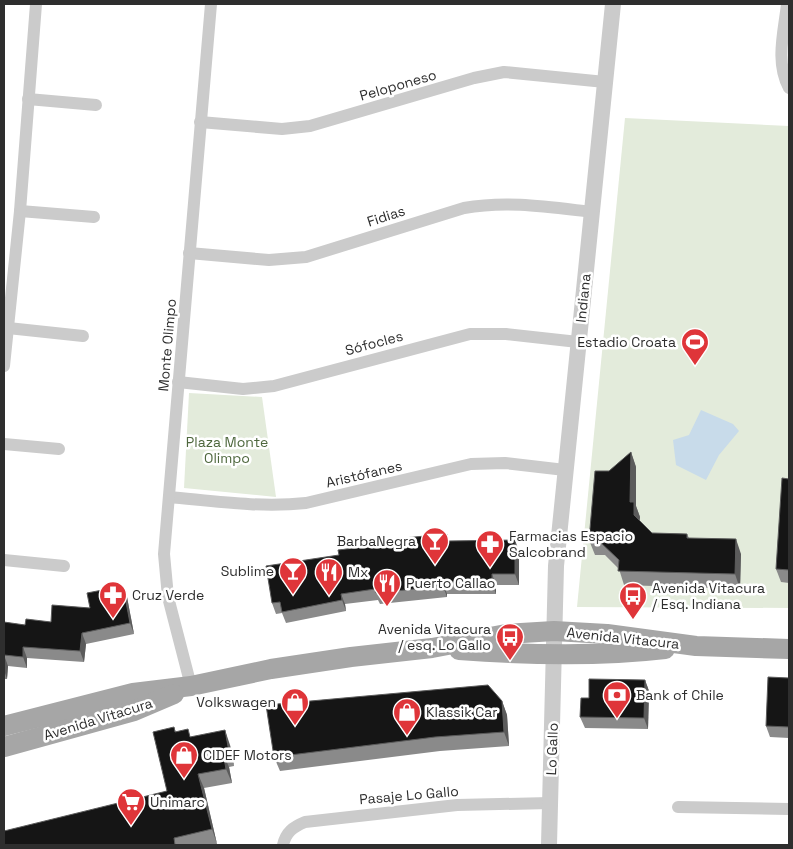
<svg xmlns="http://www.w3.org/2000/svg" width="793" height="849" viewBox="0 0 793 849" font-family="'Space Grotesk',sans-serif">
<rect width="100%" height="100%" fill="#fff"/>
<g fill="#e3ebdb">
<polygon points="625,118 789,126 789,608 577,607"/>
<polygon points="189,393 262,397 276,497 184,488"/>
</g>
<polygon fill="#c8dbea" points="701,410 733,424 739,431 719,455 706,480 676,465 673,440 689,435"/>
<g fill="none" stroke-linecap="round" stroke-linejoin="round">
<g stroke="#cbcbcb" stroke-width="12">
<path d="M787 4C784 32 775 62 789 88"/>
<polyline points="28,99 96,105"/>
<polyline points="200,122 282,129 310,126 474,78 504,72 605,82"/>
<polyline points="20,211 94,217"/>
<path d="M189 253 269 260 306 257 464 208C507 200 549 207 592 212"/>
<polyline points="8,328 83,336"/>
<polyline points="4,366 20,211 36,4"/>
<polyline points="178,382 243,389 274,386 470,334 506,334 578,342"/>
<polyline points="4,444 59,449"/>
<path d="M169 497C214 501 260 508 306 503L471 464 505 463 565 470"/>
<polyline points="4,560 64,566"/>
<polyline points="191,686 168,597 164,554 211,4"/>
<polyline points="678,807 789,809"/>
<path d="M283 845C286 832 293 827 305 822L457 805 550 803"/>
</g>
<polyline stroke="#cbcbcb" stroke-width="16" points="549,845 556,566 613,4"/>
<g stroke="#a6a6a6" stroke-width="20">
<path d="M459 650C527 655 597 657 665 649"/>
<polyline points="4,726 133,693 191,686 271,669 351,657 432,648 506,634 554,631 607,634 696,646 789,649"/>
<polyline points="4,747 134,711 174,694"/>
</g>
</g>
<g fill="#8a8a8a">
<polygon points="631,452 636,467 636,506 640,517 639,520 652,533 687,534 689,538 741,554 740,589 624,585 619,569 605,555 595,555 589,540 609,471"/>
<polygon points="789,479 789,583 781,582 776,569"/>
<polygon points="450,541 519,551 519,585 496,585 496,594 447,594 447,597 380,604 378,600 345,604 346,611 286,623 282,613 276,614 272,603"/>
<polygon points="127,597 134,634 86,644 84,662 27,658 27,668 8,666 7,679 4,679 4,622 25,625 51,622 90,608"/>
<polygon points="789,678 789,738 770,737 766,726"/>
<polygon points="645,680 649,691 648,729 585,728 580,717 589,698"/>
<polygon points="502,701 507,715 509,746 440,751 280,771 274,757"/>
<polygon points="174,727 176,732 191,737 230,745 234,766 229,767 232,783 204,788 217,844 211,845 4,845 167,791"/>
</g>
<g fill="#5b5b5b">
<polygon points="631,452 636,467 636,506 640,517 639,529 630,502"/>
<polygon points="736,539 741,554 740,589 735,574"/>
<polygon points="515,540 519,551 519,585 515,574"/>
<polygon points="492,574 496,585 496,594 492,583"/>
<polygon points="443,583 447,594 447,597 443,586"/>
<polygon points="123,586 127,597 134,634 130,623"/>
<polygon points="341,594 345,604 346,611 342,600"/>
<polygon points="82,633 86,644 84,662 80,651"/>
<polygon points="23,647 27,658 27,668 23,657"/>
<polygon points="4,655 8,666 7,679 4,670"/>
<polygon points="645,680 649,691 648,729 644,718"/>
<polygon points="502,701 507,715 509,746 504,732"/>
<polygon points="225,730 230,745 234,766 229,752"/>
<polygon points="223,753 229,767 232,783 226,769"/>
<polygon points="198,774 204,788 217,844 212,829"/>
</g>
<g fill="#151515" stroke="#5b5b5b">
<polygon points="631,452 630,502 634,502 634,515 652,533 687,534 687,538 736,539 735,574 618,571 619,560 599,541 589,540 595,471 609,471"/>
<polygon points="782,478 789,479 789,570 776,569"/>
<polygon points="447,534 448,541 515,540 515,574 492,574 492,583 443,583 443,586 376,593 375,589 341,594 342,600 282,612 280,602 272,603 266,566 339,555 338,550 371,546 371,541"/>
<polygon points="123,586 130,623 82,633 80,651 23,647 23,657 4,655 4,662 4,622 25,625 26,619 51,622 52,605 90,608 87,593"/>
<polygon points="768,677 789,678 789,727 766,726"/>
<polygon points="589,679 645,680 644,718 580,717 581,698 589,698"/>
<polygon points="488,685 502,701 504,732 435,737 274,757 266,705"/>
<polygon points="174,727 175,732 188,729 190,737 225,730 229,752 223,753 226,769 198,774 212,829 174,838 175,845 4,845 4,831 167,791 153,732"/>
</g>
<defs>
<g id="stadium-pin" transform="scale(1.4375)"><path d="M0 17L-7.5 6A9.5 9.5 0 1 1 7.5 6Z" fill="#df3539" stroke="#fff"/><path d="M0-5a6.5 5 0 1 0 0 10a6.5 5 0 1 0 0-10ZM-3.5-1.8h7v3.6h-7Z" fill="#fff"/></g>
<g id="bar-pin" transform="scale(1.4375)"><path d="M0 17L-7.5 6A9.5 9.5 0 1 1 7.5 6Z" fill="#df3539" stroke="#fff"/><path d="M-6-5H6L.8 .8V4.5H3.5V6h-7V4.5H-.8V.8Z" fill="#fff"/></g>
<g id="pharmacy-pin" transform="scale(1.4375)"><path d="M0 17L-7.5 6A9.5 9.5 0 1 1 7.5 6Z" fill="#df3539" stroke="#fff"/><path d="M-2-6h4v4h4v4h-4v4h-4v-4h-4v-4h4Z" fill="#fff"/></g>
<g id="restaurant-pin" transform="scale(1.4375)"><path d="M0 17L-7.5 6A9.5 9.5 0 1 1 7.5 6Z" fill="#df3539" stroke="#fff"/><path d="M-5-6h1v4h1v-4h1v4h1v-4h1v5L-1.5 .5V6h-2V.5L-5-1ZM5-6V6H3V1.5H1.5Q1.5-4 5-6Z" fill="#fff"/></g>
<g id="bus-pin" transform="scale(1.4375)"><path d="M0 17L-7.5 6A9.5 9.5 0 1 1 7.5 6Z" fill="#df3539" stroke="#fff"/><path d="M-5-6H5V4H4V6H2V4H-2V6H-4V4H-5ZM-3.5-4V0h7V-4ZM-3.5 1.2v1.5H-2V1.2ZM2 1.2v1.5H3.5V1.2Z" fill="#fff"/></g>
<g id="bank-pin" transform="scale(1.4375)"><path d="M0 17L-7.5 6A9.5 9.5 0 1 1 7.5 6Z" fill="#df3539" stroke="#fff"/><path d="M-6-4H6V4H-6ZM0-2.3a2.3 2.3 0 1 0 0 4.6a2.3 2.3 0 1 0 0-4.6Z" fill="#fff"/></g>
<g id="shop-pin" transform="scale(1.4375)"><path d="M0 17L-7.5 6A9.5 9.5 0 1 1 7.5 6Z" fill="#df3539" stroke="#fff"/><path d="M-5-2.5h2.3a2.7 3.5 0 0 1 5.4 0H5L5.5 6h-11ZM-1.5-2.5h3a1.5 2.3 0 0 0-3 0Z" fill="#fff"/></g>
<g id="supermarket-pin" transform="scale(1.4375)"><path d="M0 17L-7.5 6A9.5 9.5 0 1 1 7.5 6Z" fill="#df3539" stroke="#fff"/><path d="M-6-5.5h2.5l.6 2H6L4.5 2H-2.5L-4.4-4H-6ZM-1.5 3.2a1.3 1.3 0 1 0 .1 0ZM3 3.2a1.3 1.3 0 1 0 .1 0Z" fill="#fff"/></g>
</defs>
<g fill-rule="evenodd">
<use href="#stadium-pin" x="695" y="342"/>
<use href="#bar-pin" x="435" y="541"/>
<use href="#pharmacy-pin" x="490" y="544"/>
<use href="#bar-pin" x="293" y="571"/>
<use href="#restaurant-pin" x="329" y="572"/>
<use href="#restaurant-pin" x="387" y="583"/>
<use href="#pharmacy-pin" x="113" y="595"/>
<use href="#bus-pin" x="633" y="596"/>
<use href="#bus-pin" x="510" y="637"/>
<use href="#bank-pin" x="617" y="695"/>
<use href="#shop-pin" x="295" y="702"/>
<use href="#shop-pin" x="407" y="712"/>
<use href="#shop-pin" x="184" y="755"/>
<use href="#supermarket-pin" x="131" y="802"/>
</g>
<g text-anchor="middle" stroke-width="5" stroke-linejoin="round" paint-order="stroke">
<g font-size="14" fill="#2e2e2e" stroke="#fff">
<text transform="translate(398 85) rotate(-16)" y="5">Peloponeso</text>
<text transform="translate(386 216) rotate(-18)" y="5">Fidias</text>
<text transform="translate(583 298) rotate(-84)" y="5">Indiana</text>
<text transform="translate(374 343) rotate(-15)" y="5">Sófocles</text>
<text transform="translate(167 345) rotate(-85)" y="5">Monte Olimpo</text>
<text transform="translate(364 474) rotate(-13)" y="5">Aristófanes</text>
<text transform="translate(623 638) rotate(6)" y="5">Avenida Vitacura</text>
<text transform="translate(98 719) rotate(-17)" y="5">Avenida Vitacura</text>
<text transform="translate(552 749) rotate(-88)" y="5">Lo Gallo</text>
<text transform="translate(409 795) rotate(-5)" y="5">Pasaje Lo Gallo</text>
</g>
<g font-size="14" fill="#2e2e2e" stroke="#fff" text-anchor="start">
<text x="676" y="347" text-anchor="end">Estadio Croata</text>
<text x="509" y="541">Farmacias Espacio<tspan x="509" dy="16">Salcobrand</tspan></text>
<text x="416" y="546" text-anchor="end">BarbaNegra</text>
<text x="274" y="576" text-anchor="end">Sublime</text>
<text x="348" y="577">Mx</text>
<text x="406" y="588">Puerto Callao</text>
<text x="652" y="593">Avenida Vitacura<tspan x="652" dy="16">/ Esq. Indiana</tspan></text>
<text x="132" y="600">Cruz Verde</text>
<text x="491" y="634" text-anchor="end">Avenida Vitacura<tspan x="491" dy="16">/ esq. Lo Gallo</tspan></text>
<text x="636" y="700">Bank of Chile</text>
<text x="276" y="707" text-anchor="end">Volkswagen</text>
<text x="426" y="717">Klassik Car</text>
<text x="203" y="760">CIDEF Motors</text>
<text x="150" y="807">Unimarc</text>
</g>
<g font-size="14" fill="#4e673d" stroke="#fff">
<text x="227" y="447">Plaza Monte<tspan x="227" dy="16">Olimpo</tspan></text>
</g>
</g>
<rect width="793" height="849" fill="none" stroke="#2e2e2e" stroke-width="10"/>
</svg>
